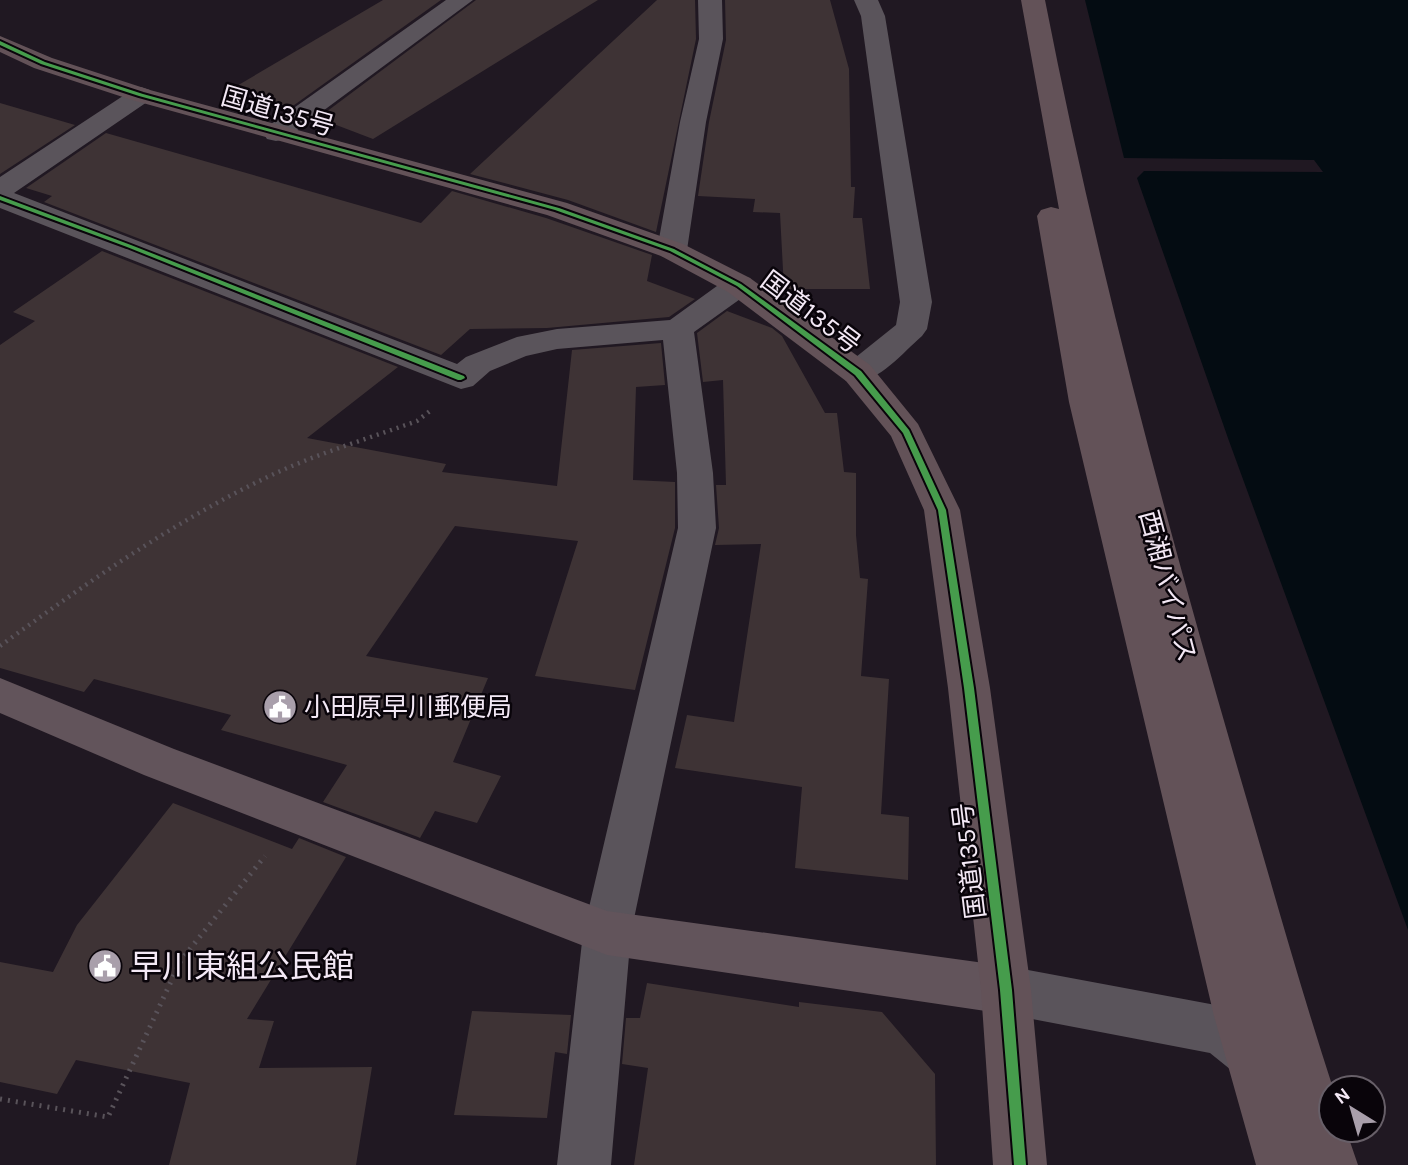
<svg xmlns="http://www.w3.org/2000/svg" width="1408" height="1165" viewBox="0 0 1408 1165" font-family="Karla,'Noto Sans JP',sans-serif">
<rect width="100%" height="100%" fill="#201822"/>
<polygon fill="#040c12" points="1085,0 1408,0 1408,930 1229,441 1137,178 1144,171 1323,172 1314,160 1124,158"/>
<g fill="#3e3335">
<polygon points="383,0 441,0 290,108 235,87"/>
<polygon points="476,0 598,0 373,139 318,118"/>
<polygon points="657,0 695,0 696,39 656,232 568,200 470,174"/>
<polygon points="725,0 830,0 849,69 851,187 855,187 853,218 862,218 870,289 784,289 780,213 753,212 755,199 698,196 709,122 726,40"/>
<polygon points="0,103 75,125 0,174"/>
<polygon points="106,133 421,223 452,191 546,218 652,255 647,281 695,299 669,317 547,328 470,329 441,355 44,202 52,196 26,188"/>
<polygon points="102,251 398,367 307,438 446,464 442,472 557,486 572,350 661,343 665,385 636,387 633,480 675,482 675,528 635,690 535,676 578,541 455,526 366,656 488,678 453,762 501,776 477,823 435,811 420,838 418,837 323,802 347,765 221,730 231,715 94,679 84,692 0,668 0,345 35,321 13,312"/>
<polygon points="727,311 772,328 782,336 825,413 837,413 844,472 856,473 856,535 860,578 868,579 861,676 889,679 881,814 909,817 908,880 795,868 802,787 675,768 687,715 734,722 761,544 715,545 719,528 716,485 726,485 723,380 703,382 697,333"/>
<polygon points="173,803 292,849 299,838 346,857 247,1019 274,1021 259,1068 372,1067 356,1165 169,1165 190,1083 76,1060 57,1094 0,1082 0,962 53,972 77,925"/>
<polygon points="647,983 799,1007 799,1002 882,1012 935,1074 936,1165 634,1165 648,1068 622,1064 626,1018 640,1018"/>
<polygon points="472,1011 571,1015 567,1054 555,1052 547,1118 454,1115"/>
</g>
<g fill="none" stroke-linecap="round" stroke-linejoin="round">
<path stroke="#59535a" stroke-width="4.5" stroke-dasharray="2 5" stroke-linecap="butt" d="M0 646C88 582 177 519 276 473 322 452 370 438 417 421L430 411"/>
<polyline stroke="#59535a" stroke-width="5" stroke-dasharray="2 6" stroke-linecap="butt" points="0,1099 108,1117 181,960 265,856"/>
<g fill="#5a545b" fill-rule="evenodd">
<polygon points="446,0 473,0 285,139 276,141 267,139 263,133 267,127"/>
<polygon points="698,0 722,0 723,39 706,122 687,250 683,256 672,259 661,256 657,250 680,122 699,39"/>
<path d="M854 0H878L885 16 932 302 927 329 922 336C901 354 875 388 846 381L841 373 846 365 896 325 900 302 861 16Z"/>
<polygon points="141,87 150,90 154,95 150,100 14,193 457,364 466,357 517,337 557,329 670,320 728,278 739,276 750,278 754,285 750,292 694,332 713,473 716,528 631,933 611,1165 557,1165 583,933 678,528 677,473 663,340 557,349 526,356 490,371 473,386 461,389 0,208 0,177 132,90"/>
<path d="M1006 966 1221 1006C1247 1017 1273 1033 1284 1060L1277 1078 1259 1085 1241 1078 1210 1053 1006 1014 989 1007 981 990 989 973Z"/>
</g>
<polygon fill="#62545b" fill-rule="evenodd" points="0,678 174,749 607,911 1006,966 1023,973 1031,990 1023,1007 1006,1014 607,955 144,775 0,713"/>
<g fill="#635258" fill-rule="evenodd">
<path d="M1021 0H1045C1096 262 1165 518 1239 773 1270 878 1299 984 1333 1088L1331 1130H1346L1358 1165H1256L1214 1016 1069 402 1037 216 1041 210 1051 207 1059 209Z"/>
<polygon points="0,36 52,58 150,90 567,203 683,244 750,278 870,365 918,424 960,510 990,688 1031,990 1047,1165 993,1165 981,990 948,688 924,510 891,436 846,381 728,292 661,256 547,215 132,100 34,68 0,52"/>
</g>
<g stroke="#09040a" stroke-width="4">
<g id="cycleway">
<polygon points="0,41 45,62 143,94 559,208 674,249 741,284 861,371 909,430 946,510 974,688 1012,990 1026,1165 1014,1165 1000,990 964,688 938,510 903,433 855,375 737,286 670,251 555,210 139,96 41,64 0,45"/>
<polygon points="0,196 131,245 464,376 465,378 461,380 458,380 127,247 0,200"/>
</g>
</g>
<use href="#cycleway" fill="#469c4c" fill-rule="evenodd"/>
</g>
<defs>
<g id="civic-disc" transform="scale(1.75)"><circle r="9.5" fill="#a99fab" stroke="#09040a"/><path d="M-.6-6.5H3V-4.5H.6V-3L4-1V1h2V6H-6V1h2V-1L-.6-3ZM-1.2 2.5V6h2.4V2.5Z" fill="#fff"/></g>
</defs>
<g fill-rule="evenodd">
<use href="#civic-disc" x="280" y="707"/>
<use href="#civic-disc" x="105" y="966"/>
</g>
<g text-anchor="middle" stroke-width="5" stroke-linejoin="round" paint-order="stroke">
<g font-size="26" fill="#f3e8f5" stroke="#09040a">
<text transform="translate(278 111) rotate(16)" y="9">国道135号</text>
<text transform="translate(811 312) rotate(37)" y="9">国道135号</text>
<text transform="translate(1168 586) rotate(75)" y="9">西湘バイパス</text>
<text transform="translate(969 861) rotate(-97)" y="9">国道135号</text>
</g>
<g font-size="26" fill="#f3e8f5" stroke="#09040a" text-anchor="start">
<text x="304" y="716">小田原早川郵便局</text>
</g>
<g font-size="32" fill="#f3e8f5" stroke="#09040a" text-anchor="start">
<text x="130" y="977">早川東組公民館</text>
</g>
</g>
<g transform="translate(1352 1109) rotate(323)"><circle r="33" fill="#09040a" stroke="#675f68" stroke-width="2"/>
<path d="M0-5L12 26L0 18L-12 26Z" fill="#a99fab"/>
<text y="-10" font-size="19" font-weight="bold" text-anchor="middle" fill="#f3e8f5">N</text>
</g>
</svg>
